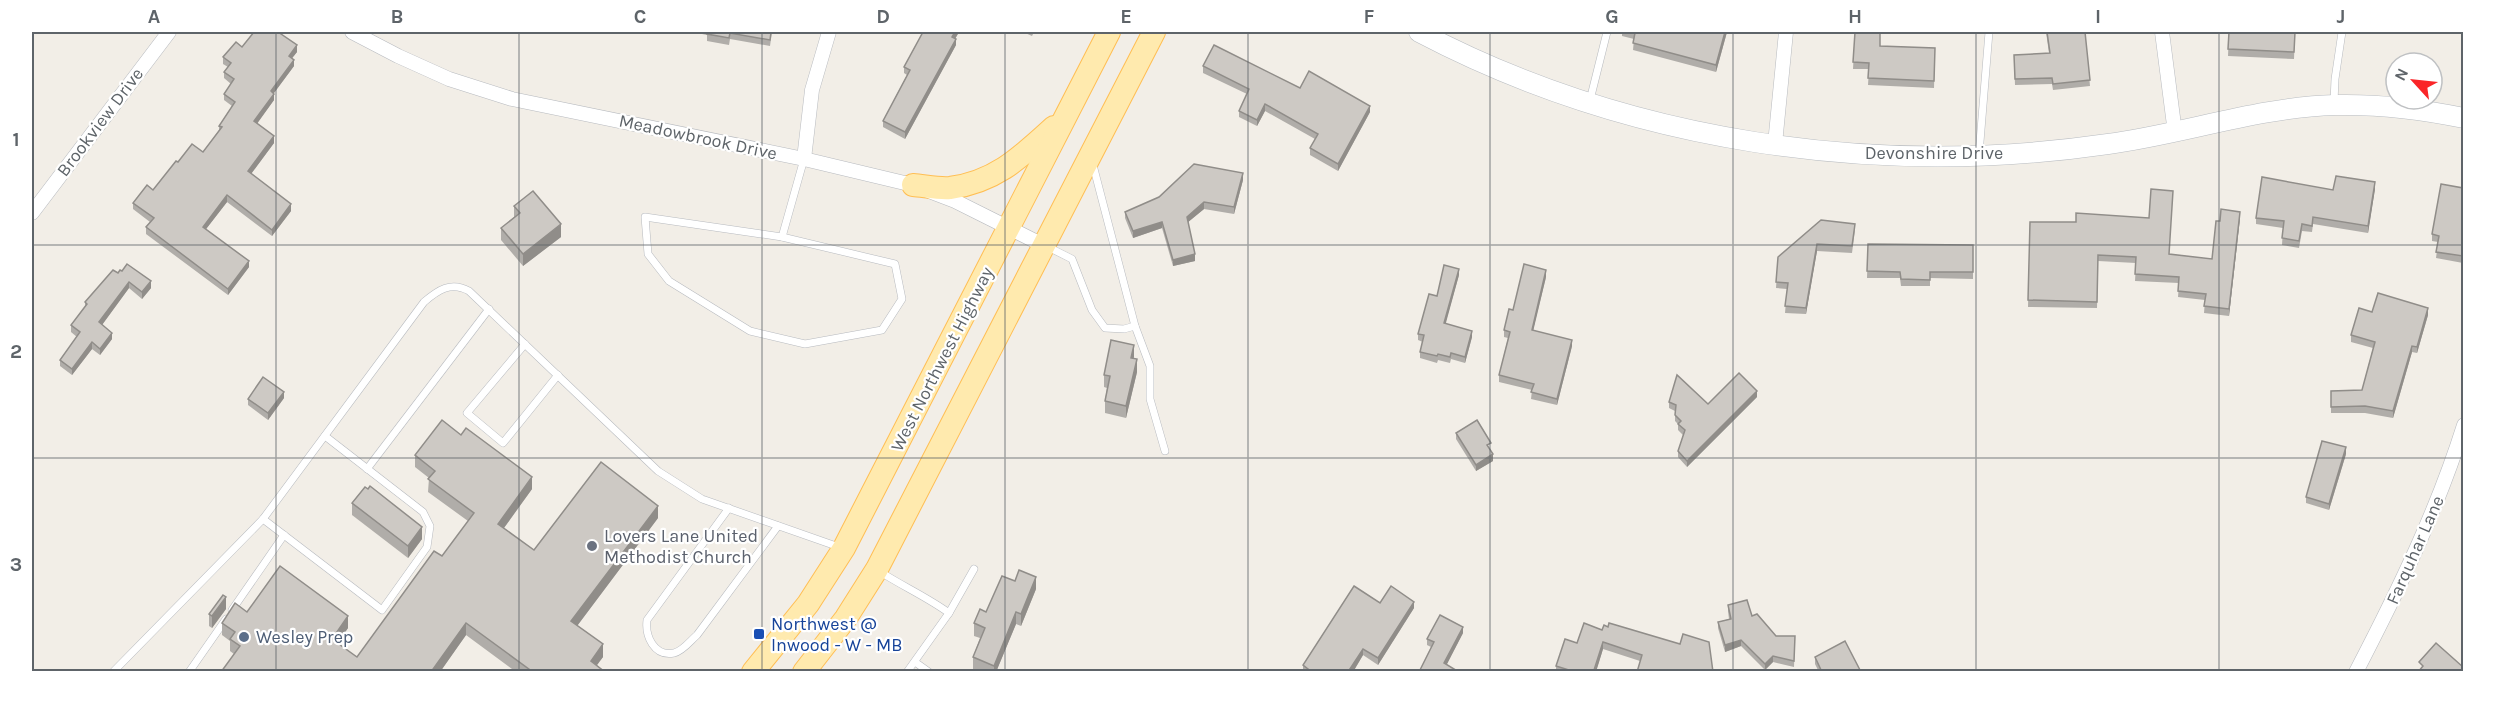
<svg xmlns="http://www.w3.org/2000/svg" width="2495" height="703" viewBox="0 0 2495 703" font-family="Karla,sans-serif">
<rect width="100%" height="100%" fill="#f2eee7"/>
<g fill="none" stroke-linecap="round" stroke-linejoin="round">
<g stroke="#b7babf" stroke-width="8">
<g id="lane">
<polyline points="1590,100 1607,32"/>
<polyline points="2334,102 2335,79 2342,32"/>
<polyline points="1979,154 1989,32"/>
<polygon points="645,217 782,237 895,264 902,299 882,330 805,344 750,331 669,281 648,254"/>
<polyline points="782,237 804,159"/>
<polyline points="1046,246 1072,259 1092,310 1105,328 1124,329 1135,326 1093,165"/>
<polyline points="1135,326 1150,366 1150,399 1165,451"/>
<polyline points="525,344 467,413 503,443 558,375"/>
<polyline points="367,469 489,309"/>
<path d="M729 508 647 620C645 636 654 657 674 653 683 651 690 641 697 635L778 526"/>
<polyline points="263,519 382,610 427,547 430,526 423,512 325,436"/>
<path d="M879 571C902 586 927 597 949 613L907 672"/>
<polyline points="232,610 284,535"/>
<polyline points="949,613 974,569"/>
<polyline points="915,662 929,672"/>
<path d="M113 672 263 519 424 302C438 290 451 281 469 291L658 471 702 499 839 547"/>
<polyline points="189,672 226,619"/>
</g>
</g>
<g stroke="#b7babf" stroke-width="15">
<g id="street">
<polyline points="352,32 398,56 449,79 512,99 804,159 913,185 955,201 1043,245"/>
<polyline points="2162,32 2175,133"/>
<polyline points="1775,144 1786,32"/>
<polyline points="804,159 812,90 829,32"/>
<polyline points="32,213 169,32"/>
<path d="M2356 672C2398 591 2437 511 2464 425"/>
</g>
</g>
<g stroke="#b8bcc1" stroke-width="21">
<path id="secondary" d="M1419 32C1628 142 1875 178 2108 144 2183 134 2259 107 2335 105 2379 104 2421 109 2464 118"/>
</g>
<g stroke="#ffbe53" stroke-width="24">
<g id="primary">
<path d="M913 185C925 186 939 189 950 188 996 182 1022 156 1054 127"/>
<polyline points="753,672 808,604 844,548 1109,32"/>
<polyline points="804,672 846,618 877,569 1154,32"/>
</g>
</g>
<use href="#lane" stroke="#fff" stroke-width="7"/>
<use href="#street" stroke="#fff" stroke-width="14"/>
<use href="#secondary" stroke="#fff" stroke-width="20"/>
<use href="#primary" stroke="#ffeaae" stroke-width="22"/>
</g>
<g fill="#b0ada9">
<polygon points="702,32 772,32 770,46 730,39 729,45 707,41 707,35 702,34"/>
<polygon points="923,32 959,32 955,39 956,45 905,139 883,127 883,121 907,75 904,73 904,67"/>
<polygon points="1023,32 1034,32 1032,36"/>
<polygon points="1622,32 1727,32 1716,72 1633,50 1634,39 1622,36"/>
<polygon points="1855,32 1880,46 1935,48 1934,88 1868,85 1869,69 1853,69"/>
<polygon points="2046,32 2085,32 2090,86 2053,90 2052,84 2015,85 2014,55 2049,53"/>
<polygon points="2229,32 2295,32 2294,59 2228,56"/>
<polygon points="242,47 297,52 292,58 294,66 274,93 274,100 257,123 274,143 251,174 291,211 272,236 227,202 206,229 249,267 228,295 146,234 146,227 150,222 133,209 133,203 153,190 178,162 203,152 219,130 219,126 232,106 224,100 224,94 231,84 224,78 224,72 228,67 223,64 223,57"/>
<polygon points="1203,66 1300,88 1370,112 1338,171 1310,155 1310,148 1315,139 1265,111 1257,126 1239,117 1239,111 1247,94 1203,73"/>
<polygon points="1243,180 1234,214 1204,209 1188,222 1195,261 1173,266 1162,228 1133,238 1125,218 1125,212"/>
<polygon points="2463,188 2463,263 2436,258 2438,242 2432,241 2432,234"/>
<polygon points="2375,189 2368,233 2313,224 2312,232 2302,231 2299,248 2282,245 2283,228 2256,224 2256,218 2333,190"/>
<polygon points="514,206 561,237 523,266 501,240 501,228 514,217"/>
<polygon points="2240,218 2229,316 2204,313 2205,300 2178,297 2179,283 2135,281 2136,263 2098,261 2097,308 2028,307 2030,222 2169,254 2212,259 2220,221"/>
<polygon points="1855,230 1852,253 1817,251 1806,314 1785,313 1787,289 1776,288 1778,257"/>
<polygon points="1868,244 1973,245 1973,279 1930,278 1930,286 1901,286 1900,278 1867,278"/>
<polygon points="118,273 151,288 142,299 129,288 102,325 112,339 100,355 92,349 72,375 60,366 60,360 77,337 71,332 71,325 85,307 85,302"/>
<polygon points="1459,275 1445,324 1472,337 1465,363 1451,359 1450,363 1438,360 1437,363 1420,358 1420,352 1423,342 1418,340 1418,334 1437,296"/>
<polygon points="1546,277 1533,330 1572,346 1557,405 1531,399 1532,390 1499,382 1499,375 1508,338 1504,337 1504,330 1513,310"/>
<polygon points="2372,312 2428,315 2417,353 2412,352 2393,418 2365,413 2331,413 2331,391 2362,390 2373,348 2351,342 2351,335"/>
<polygon points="1134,359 1137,372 1126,418 1105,413 1105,401 1107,388 1104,387 1104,375"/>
<polygon points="1757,397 1687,467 1678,457 1678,451 1683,435 1678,430 1678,424 1675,421 1675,411 1669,408 1669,402 1708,404"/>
<polygon points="284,398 268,420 248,405 248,399"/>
<polygon points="1456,433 1491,450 1490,450 1493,461 1476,471 1456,439"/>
<polygon points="2346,454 2329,510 2306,503 2306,497"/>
<polygon points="415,455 532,489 504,528 534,550 658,518 577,626 603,657 596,665 605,672 516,672 466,635 440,672 234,654 230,651 230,641 222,635 222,623 247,612 348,628 337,643 357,657 442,556 468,521 428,492 429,478 415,467"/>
<polygon points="352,503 422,539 408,558 352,515"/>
<polygon points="1036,589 1021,626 1016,624 996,672 978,672 973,669 973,657 980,638 974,636 974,623 986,612"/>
<polygon points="1380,603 1414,608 1378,665 1363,655 1353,672 1303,672 1303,665"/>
<polygon points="1728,605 1752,616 1776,636 1795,636 1794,667 1773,662 1765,670 1741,646 1725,652 1718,628 1718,622 1729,619 1728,611"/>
<polygon points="226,609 212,628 209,626 209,614"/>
<polygon points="1584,623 1713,672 1640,661 1603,649 1596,671 1598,672 1556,672 1556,666 1577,643"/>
<polygon points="1463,633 1446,665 1419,672 1431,647 1427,645 1427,639"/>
<polygon points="1815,657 1861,672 1819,672 1815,664"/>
</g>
<g fill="#908d89">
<polygon points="955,32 959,32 952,44 952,37"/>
<polygon points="1725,32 1727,32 1716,72 1716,65"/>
<polygon points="956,39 956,45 905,139 905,132"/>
<polygon points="297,45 297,52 289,62 289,56"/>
<polygon points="294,60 294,66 271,97 271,91"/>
<polygon points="274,94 274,100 254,128 254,121"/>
<polygon points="1265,104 1265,111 1257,126 1257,120"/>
<polygon points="1370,106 1370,112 1338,171 1338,164"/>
<polygon points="274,136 274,143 248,178 248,171"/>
<polygon points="1243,173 1243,180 1234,214 1234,207"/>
<polygon points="2375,182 2375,189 2368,233 2368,226"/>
<polygon points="227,195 227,202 203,233 203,227"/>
<polygon points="1204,202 1204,209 1187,223 1187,217"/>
<polygon points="291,204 291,211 272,236 272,230"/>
<polygon points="2240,212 2240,218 2229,316 2229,309"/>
<polygon points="1162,222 1162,228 1133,238 1133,231"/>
<polygon points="561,224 561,237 523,266 523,254"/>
<polygon points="1817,244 1817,251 1806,314 1806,308"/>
<polygon points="1195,254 1195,261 1173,266 1173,260"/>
<polygon points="249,261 249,267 228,295 228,289"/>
<polygon points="1459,269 1459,275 1444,330 1444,323"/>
<polygon points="1546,270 1546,277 1532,336 1532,330"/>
<polygon points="151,281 151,288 142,299 142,292"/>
<polygon points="129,282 129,288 99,329 99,322"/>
<polygon points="2428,308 2428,315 2417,353 2417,347"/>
<polygon points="1472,331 1472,337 1465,363 1465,357"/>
<polygon points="112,333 112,339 100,355 100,349"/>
<polygon points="1572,340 1572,346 1557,405 1557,399"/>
<polygon points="92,342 92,349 72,375 72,369"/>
<polygon points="1134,345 1134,357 1131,371 1131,358"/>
<polygon points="2412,346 2412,352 2393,418 2393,411"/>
<polygon points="1137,359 1137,372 1126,418 1126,406"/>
<polygon points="1757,391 1757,397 1687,467 1687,461"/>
<polygon points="284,392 284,398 268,420 268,413"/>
<polygon points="2346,447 2346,454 2329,510 2329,504"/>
<polygon points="1493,454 1493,461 1476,471 1476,465"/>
<polygon points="532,477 532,489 498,536 498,524"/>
<polygon points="658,506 658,518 571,634 571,621"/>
<polygon points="422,527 422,539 408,558 408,546"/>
<polygon points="1036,577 1036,589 1021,626 1021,614"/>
<polygon points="226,597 226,609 212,628 212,616"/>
<polygon points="1414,602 1414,608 1378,665 1378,658"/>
<polygon points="1016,612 1016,624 996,672 994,672 994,666"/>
<polygon points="348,616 348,628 332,651 332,639"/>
<polygon points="466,623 466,635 440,672 431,672"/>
<polygon points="1463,627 1463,633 1444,670 1444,663"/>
<polygon points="1741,640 1741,646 1725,652 1725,645"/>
<polygon points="1603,642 1603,649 1596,672 1594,672"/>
<polygon points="603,644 603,657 592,672 591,661"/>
<polygon points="1363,649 1363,655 1353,672 1348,672"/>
<polygon points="1773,656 1773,662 1765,670 1765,664"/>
</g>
<g fill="#cdc9c4" stroke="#908d89" stroke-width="1.5">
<polygon points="254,32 278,32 297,45 289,56 294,60 271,91 274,94 254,121 274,136 248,171 291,204 272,230 227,195 203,227 249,261 228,289 146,227 154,218 133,203 147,185 153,190 176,161 178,162 192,144 203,152 222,127 219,126 235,102 224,94 234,79 224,72 231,63 223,57 236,42 242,47"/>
<polygon points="707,32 771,32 770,40 730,33 729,38 707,34"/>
<polygon points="923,32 955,32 952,37 956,39 905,132 883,121 910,70 904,67"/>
<polygon points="1629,32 1725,32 1716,65 1633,43 1635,33"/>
<polygon points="1855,32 1880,32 1880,46 1935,48 1934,81 1868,78 1869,63 1853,62"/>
<polygon points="2047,32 2085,32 2090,80 2053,84 2052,78 2015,79 2014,55 2050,53"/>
<polygon points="2229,32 2295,32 2294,52 2228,49"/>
<polygon points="1214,45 1300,88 1309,71 1370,106 1338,164 1310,148 1318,134 1265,104 1257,120 1239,111 1249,89 1203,66"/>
<polygon points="1194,164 1243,173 1234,207 1204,202 1187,217 1195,254 1173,260 1162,222 1133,231 1125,212 1159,197"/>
<polygon points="2336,176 2375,182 2368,226 2313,217 2312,226 2302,224 2299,241 2282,238 2284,221 2256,218 2262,177 2333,190"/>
<polygon points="2441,184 2463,188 2463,256 2436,252 2439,236 2432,234"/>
<polygon points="2151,189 2173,191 2169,254 2212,259 2216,221 2220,221 2221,209 2240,212 2229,309 2204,306 2206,294 2178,291 2179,277 2135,274 2136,257 2098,255 2097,302 2028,300 2030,222 2076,222 2076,213 2149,218"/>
<polygon points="533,191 561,224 523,254 501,228 520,213 514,206"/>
<polygon points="1821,220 1855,224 1852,246 1817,244 1806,308 1785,306 1788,283 1776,282 1778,257"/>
<polygon points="1868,244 1973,245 1973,272 1930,272 1930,280 1901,279 1900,272 1867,271"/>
<polygon points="127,264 151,281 142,292 129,282 99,322 112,333 100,349 92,342 72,369 60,360 80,332 71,325 87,304 85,302 113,270 118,273 120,270 122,271"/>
<polygon points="1524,264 1546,270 1532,330 1572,340 1557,399 1531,392 1534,384 1499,375 1510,332 1504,330 1509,309 1513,310"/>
<polygon points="1444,265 1459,269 1444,323 1472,331 1465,357 1451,353 1450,357 1438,354 1437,356 1420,352 1424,335 1418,334 1429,294 1437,296"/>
<polygon points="2378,293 2428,308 2417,347 2412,346 2393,411 2365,406 2331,407 2331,391 2362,390 2375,342 2351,335 2359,308 2372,312"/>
<polygon points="1111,340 1134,345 1131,358 1137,359 1126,406 1105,401 1110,376 1104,375"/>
<polygon points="1739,373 1757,391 1687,461 1678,451 1685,430 1678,424 1681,421 1675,415 1676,405 1669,402 1677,375 1708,404"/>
<polygon points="263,377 284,392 268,413 248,399"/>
<polygon points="442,420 461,435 466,428 532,477 498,524 534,550 601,462 658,506 571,621 603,644 591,661 605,672 533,672 466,623 431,672 221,672 240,646 230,639 235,632 222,623 235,603 247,612 280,566 348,616 332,639 357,657 434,551 442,556 474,513 428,479 435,471 415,455"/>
<polygon points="1477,420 1491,443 1487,445 1493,454 1476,465 1456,433"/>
<polygon points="2322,441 2346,447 2329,504 2306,497"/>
<polygon points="370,486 422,527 408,546 352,503 365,487 368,489"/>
<polygon points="1019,570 1036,577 1021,614 1016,612 994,666 973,657 985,628 974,623 980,609 986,612 1002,576 1015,581"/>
<polygon points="1354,586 1380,603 1391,586 1414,602 1378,658 1363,649 1348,672 1312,672 1303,665"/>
<polygon points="223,595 226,597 212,616 209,614"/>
<polygon points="1747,600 1752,616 1757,614 1776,636 1795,636 1794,661 1773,656 1765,664 1741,640 1725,645 1718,622 1731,619 1728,605"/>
<polygon points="1440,615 1463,627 1444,663 1459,672 1419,672 1434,642 1427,639"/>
<polygon points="1584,623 1602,630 1604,625 1608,627 1609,623 1680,644 1683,634 1709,642 1713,672 1637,672 1642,655 1603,642 1594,670 1598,672 1569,672 1569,670 1556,666 1565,639 1577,643"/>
<polygon points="1845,641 1861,672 1822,672 1815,657"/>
<polygon points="2436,643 2463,667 2463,672 2418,672 2423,666 2419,662"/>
</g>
<path fill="none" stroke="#5e6469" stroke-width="1.5" stroke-opacity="0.55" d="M276 32V672M519 32V672M762 32V672M1005 32V672M1248 32V672M1490 32V672M1733 32V672M1976 32V672M2219 32V672M32 245H2464M32 458H2464"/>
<circle fill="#6b7280" stroke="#fff" stroke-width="2" cx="592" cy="546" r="6"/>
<rect fill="#1a4fb4" stroke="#fff" stroke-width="2" x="753" y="628" width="12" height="12" rx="3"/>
<circle fill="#5c6f8a" stroke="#fff" stroke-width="2" cx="244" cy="637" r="6"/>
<g text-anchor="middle" stroke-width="4.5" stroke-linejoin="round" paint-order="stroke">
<g font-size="18" fill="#5e6469" stroke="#fff">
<text transform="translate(100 122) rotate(-53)" y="6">Brookview Drive</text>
<text transform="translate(698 137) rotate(12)" y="6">Meadowbrook Drive</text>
<text x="1934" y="159">Devonshire Drive</text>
<text transform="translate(942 359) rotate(-63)" y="6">West Northwest Highway</text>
<text transform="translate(2415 550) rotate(-66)" y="6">Farquhar Lane</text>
</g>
<g font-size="18" fill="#5b616d" stroke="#fff" text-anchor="start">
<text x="604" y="542">Lovers Lane United<tspan x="604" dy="21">Methodist Church</tspan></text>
</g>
<g font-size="18" fill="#164399" stroke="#fff" text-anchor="start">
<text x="771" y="630">Northwest @<tspan x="771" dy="21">Inwood - W - MB</tspan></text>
</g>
<g font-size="18" fill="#4e5e75" stroke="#fff" text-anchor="start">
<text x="256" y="643">Wesley Prep</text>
</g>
</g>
<rect width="2495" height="703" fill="none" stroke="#ffffff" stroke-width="66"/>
<g transform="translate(2414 81) rotate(297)"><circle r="28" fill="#ffffff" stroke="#bfc1c3" stroke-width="1.5"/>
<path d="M0-4.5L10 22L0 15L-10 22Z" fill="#fa2528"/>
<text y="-9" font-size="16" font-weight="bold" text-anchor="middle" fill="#5e6469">N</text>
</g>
<rect x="33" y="33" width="2429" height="637" fill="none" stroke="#5e6469" stroke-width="2"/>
<g font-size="20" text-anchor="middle" font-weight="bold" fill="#5e6469">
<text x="154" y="23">A</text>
<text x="397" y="23">B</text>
<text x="640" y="23">C</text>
<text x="883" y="23">D</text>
<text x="1126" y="23">E</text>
<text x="1369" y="23">F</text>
<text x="1612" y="23">G</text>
<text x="1855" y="23">H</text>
<text x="2098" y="23">I</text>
<text x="2341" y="23">J</text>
<text x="16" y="146">1</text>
<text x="16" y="358">2</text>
<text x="16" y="571">3</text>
</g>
</svg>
